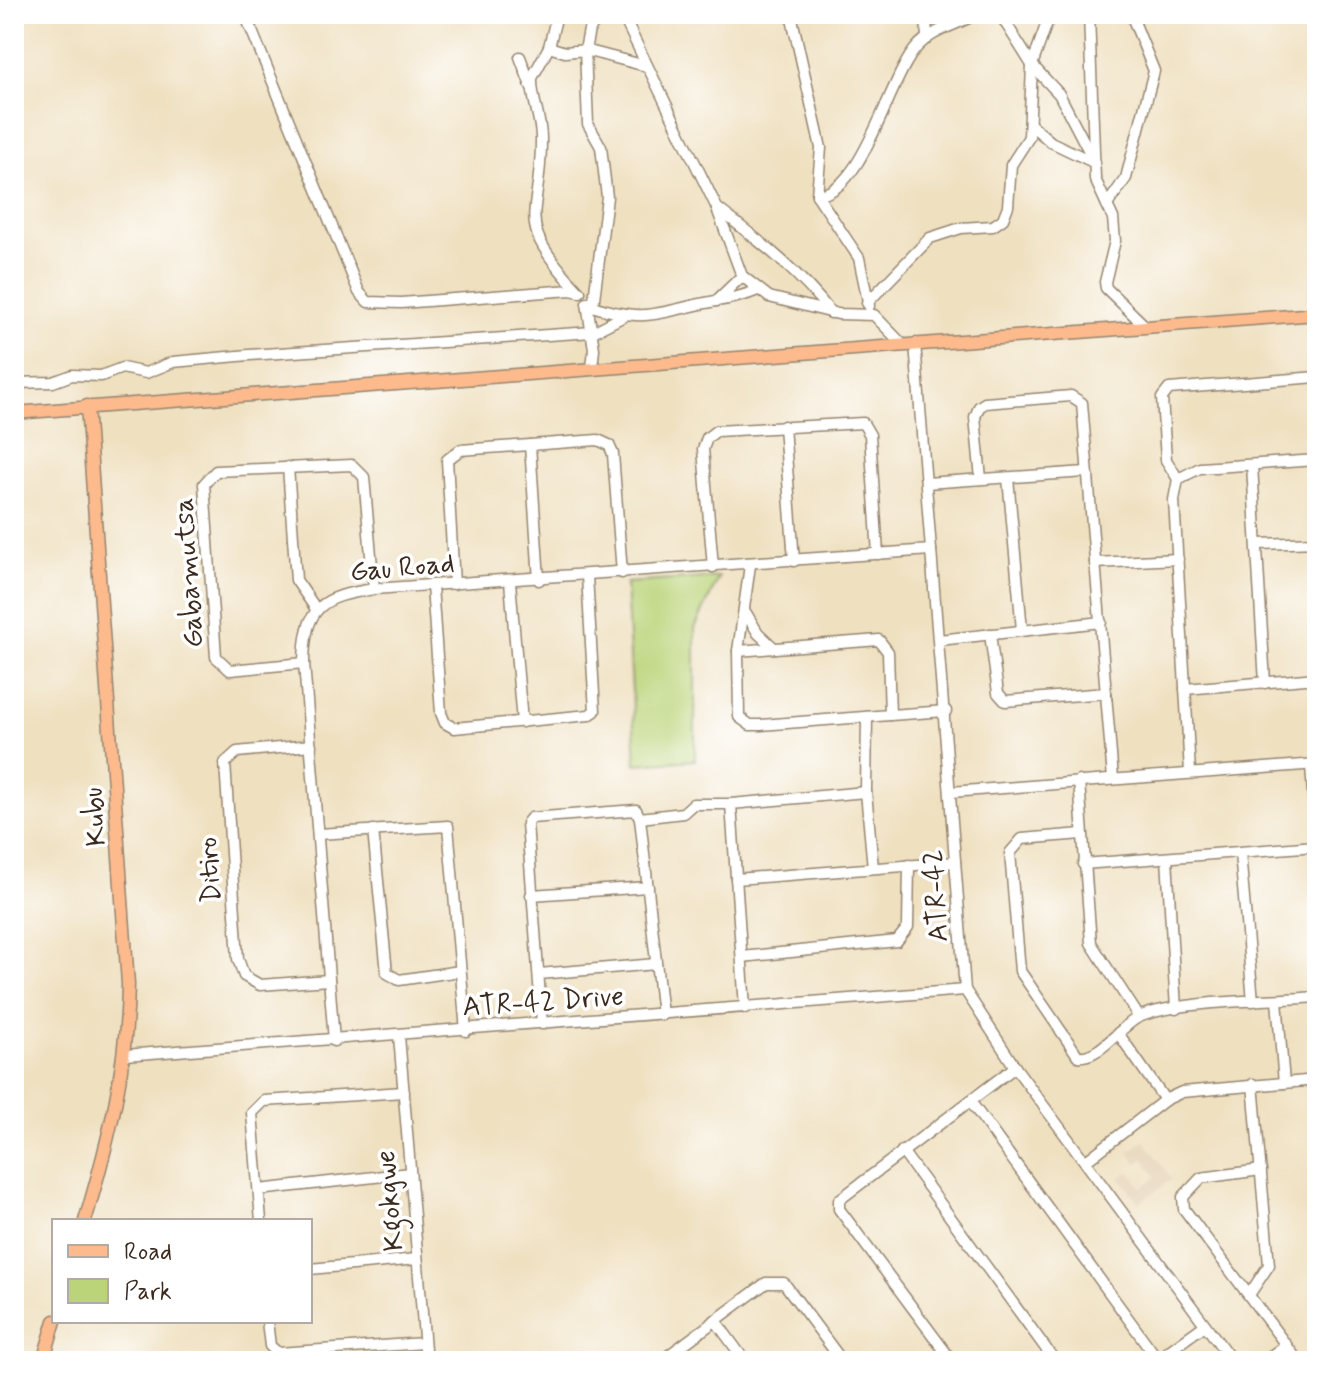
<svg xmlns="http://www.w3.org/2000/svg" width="1331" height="1375" viewBox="0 0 1331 1375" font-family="Mynerve,sans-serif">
<rect width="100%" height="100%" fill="#fff"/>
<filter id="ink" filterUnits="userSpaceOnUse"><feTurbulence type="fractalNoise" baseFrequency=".0125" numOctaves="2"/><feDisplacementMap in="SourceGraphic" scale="16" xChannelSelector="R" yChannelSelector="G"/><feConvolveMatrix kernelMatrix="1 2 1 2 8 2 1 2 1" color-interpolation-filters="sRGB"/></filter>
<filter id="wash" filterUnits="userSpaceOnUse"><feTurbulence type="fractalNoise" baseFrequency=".006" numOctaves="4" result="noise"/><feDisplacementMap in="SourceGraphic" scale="32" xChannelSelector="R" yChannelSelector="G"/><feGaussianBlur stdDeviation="1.8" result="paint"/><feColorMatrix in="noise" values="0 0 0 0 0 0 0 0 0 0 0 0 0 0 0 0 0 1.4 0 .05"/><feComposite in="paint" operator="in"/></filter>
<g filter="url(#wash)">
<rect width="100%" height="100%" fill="#efe0c0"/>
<polygon fill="#e4d1b4" points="1144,1141 1172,1179 1139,1203 1120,1178 1129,1171 1142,1188 1156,1177 1144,1159 1137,1163 1129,1152"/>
<polygon fill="#bbd479" stroke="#7b7f4c" stroke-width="2" points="719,577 695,628 695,760 636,764 626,583"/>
</g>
<g filter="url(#ink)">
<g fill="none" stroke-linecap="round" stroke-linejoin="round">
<g stroke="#95856f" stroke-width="13">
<g id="minor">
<polyline points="245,14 359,292 368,302 401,303 571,290 580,292"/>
<path d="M557 14 549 47 532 78C531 98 541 118 541 138 542 221 510 218 578 290"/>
<polyline points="602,14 589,30 585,50 646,66"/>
<polyline points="622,14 716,206 742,276 769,297 838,314 874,315 902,344"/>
<polyline points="791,14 821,148 817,195 859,258 869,306"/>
<polyline points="926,14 927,39"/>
<polyline points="1000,14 1032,65 1059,94 1093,159"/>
<polyline points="1089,14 1095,179 1113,218 1115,241 1105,282 1106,288 1145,326"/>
<path d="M549 47 565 52 585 50 588 124 601 147 607 197 594 299 589 305C651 325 658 311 716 301 731 299 744 296 758 290"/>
<polyline points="520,57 531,86"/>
<polyline points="1031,125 1051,142 1095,163"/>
<path d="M817 195C864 193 889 77 917 47 932 30 957 25 976 14"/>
<polyline points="1107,205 1126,178 1154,71 1131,14"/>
<path d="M717 208C758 240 799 271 831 313"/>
<polyline points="716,301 742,276"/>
<polyline points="587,303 594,349 592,368"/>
<polyline points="867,303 930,238 961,228 993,226 1003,219 1008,206 1011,165 1029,137 1032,65 1050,14"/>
<polyline points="915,343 965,990 1015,1067 1232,1361"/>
<polyline points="14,383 53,382 72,375 101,376 122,368 146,373 173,362 249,355 593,332 624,316"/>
<polyline points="784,426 794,561"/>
<polyline points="530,445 539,580"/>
<polyline points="1252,465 1265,683"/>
<polyline points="288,467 296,580 316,609"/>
<polyline points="1008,478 1022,630"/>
<polyline points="981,479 975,417 979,407 985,403 1071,396 1082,403 1113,779"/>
<polyline points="1178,479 1166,460 1162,398 1169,389 1317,377"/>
<polyline points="926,483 1086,472"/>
<polyline points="1258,544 1317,542"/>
<polyline points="1095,563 1178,559"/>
<polyline points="750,565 738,651 739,717 750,725 761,725 890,715"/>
<polyline points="713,567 703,449 707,438 716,431 863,423 870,435 878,554"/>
<polyline points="510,582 522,722"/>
<polyline points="454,584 447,460 460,450 598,440 609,445 613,454 622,573"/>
<polyline points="432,586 441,713 445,723 454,728 589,715 595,711 587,576"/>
<polyline points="746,613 758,633 774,648"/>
<polyline points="990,634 998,693 1005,701 1106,693"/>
<polyline points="939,640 1101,622"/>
<polyline points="738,651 879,640 888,652 890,715 946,711"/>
<polyline points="304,663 230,670 216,657 204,484 216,471 352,465 364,477 374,589"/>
<polyline points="1185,689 1317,678"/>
<polyline points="867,717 866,792 873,868"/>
<polyline points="311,745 237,752 225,763 238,959 244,976 260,985 329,980"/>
<polyline points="1311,765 1317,854"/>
<polyline points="1190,772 1174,500 1178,479 1200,468 1317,460"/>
<polyline points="1079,781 1091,943 1139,1017"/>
<polyline points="951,792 1317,764"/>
<polyline points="640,818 683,813 693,804 731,804"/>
<polyline points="373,830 387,973 399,980 460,971"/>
<polyline points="318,834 448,826 466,1031"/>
<path d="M1082 834 1022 839 1010 853 1020 971 1078 1056C1100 1059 1120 1026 1139 1017 1176 1000 1274 1001 1317 997"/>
<polyline points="1240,853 1253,1001"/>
<polyline points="1167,858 1176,1009"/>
<polyline points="1083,864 1316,846"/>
<polyline points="736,879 955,862"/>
<polyline points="531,895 648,887"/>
<polyline points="742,957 897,941 908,927 909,865"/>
<polyline points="539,974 656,964"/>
<polyline points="1277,1000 1284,1083"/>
<polyline points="745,1008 731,804 866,792"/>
<polyline points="542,1024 527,823 531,818 636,810 640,818 662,1015"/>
<polyline points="1118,1033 1165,1100"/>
<polyline points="399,1036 426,1361"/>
<path d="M334 1041 304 663C305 606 321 597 374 589L931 550"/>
<polyline points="125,1055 965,990"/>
<polyline points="970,1101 1159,1361"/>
<polyline points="902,1151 1055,1361"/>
<polyline points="1086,1161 1165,1100 1182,1092 1317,1080"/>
<polyline points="1261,1170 1201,1178 1183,1197 1184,1209 1298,1361"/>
<polyline points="259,1190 410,1173"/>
<polyline points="261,1221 252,1113 264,1101 404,1092"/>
<polyline points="310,1269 417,1259"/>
<polyline points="1249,1295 1269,1265 1253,1084"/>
<polyline points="715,1320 745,1361"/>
<polyline points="267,1321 270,1346 278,1353 424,1343"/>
<polyline points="661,1361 766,1283 784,1283 842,1361"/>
<polyline points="952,1361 839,1209 839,1200 1015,1067"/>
<polyline points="1155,1361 1205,1325"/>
<polyline points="1264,1361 1286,1345"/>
</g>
</g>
<g stroke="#95856f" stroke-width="15">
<g id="major">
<polyline points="14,413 1317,314"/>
<path d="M85 1221C109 1140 127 1069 128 984L87 406"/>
<polyline points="43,1361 55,1321"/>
</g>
</g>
<use href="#minor" stroke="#fff" stroke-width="10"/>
<use href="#major" stroke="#fcba8d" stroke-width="12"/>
</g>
</g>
<g text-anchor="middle" stroke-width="7" stroke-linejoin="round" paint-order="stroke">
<g font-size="28" fill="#3b2a1e" stroke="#fff">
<text transform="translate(402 566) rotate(-5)" y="10">Gau Road</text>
<text transform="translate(187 573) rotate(-94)" y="10">Gabamutsa</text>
<text transform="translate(93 817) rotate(-94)" y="10">Kubu</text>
<text transform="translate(208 870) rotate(-94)" y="10">Ditiro</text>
<text transform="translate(934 896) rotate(-94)" y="10">ATR-42</text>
<text transform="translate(543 1000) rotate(-4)" y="10">ATR-42 Drive</text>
<text transform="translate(388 1201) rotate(-95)" y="10">Kgokgwe</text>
</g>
</g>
<rect width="1331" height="1375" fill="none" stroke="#fff" stroke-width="48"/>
<rect x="52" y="1219" width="260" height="104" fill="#ffffff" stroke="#b1aaa5" stroke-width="2"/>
<rect x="68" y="1245" width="40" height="12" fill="#fcba8d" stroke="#b1aaa5" stroke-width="2"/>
<text x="124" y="1259" font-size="24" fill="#3b2a1e">Road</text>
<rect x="68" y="1279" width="40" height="24" fill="#bbd479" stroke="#b1aaa5" stroke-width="2"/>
<text x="124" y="1299" font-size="24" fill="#3b2a1e">Park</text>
</svg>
